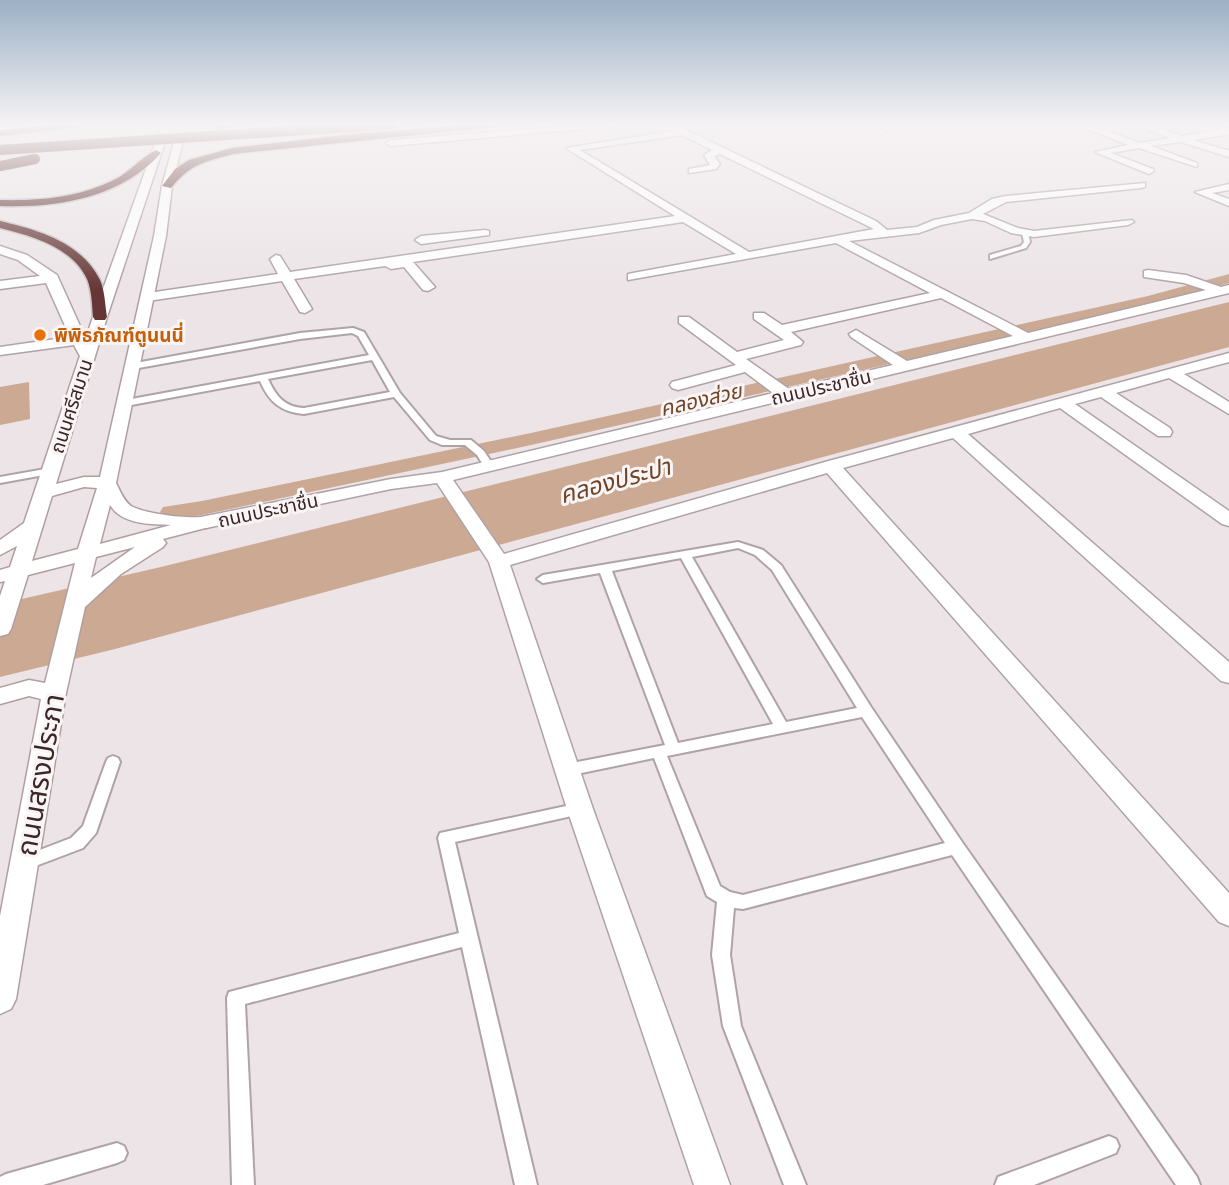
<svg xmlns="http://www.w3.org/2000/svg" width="1229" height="1185" viewBox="0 0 1229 1185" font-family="'Exo 2','Noto Sans Thai',sans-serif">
<rect width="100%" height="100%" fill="#ece4e6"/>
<g fill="#cba993">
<polygon points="1229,302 1229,347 115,649 0,677 0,604 161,567"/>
<polygon points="29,382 30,419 0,425 0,387"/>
</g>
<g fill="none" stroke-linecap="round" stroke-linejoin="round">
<polygon fill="#cba993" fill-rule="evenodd" points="1229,274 1229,283 1151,305 531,445 202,515 171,519 163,517 160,512 163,507 202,501 531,433 1148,296"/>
<g stroke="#b0a3a5" stroke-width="4">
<g id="lane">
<polygon points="1025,231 1028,233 1030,242 1026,248 990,259 990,255 1021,246 1024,242 1022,233"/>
<path d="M353 328 364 332 400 393 436 436 450 440H471L484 451 494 466 493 468H485L477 455 465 445H442L430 440 394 397 304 414C281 412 269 402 260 381L126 406 121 403 126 400 369 355 358 336 352 333 300 339 133 369 130 368V364L300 333ZM372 360 390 392 304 408C284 407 276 396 268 379Z"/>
<polygon points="51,468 55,469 55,473 0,483 0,477"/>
<path d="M738 542 763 550 781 565 871 707 962 842 1197 1177 1200 1185H1176L952 855 743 909 734 908 730 955 741 1026 806 1185H784L723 1026 712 955 717 902 707 896 705 891 654 758 567 776 562 774 560 770 562 766 567 764 665 745 600 573 543 583 537 579 543 575ZM738 548 755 555 772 570 857 708 786 722 692 557ZM681 558 773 724 678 743 612 571ZM862 717 945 843 743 895 730 892 720 886 667 756Z"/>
<polygon points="113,756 118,758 120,762 96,833 83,848 25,870 19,868 17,863 19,858 71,838 83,826 106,762 108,758"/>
<polygon points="580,803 585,805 588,809 585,813 455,842 537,1185 515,1185 462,947 245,1004 254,1185 232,1185 227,998 229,992 459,933 438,838 440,833"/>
<polygon points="1109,1136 1116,1139 1119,1146 1116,1153 1034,1185 995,1185 998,1177"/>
<polygon points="117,1143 124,1146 127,1153 124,1160 117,1163 43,1185 0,1185 0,1177 6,1174"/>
</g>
</g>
<g stroke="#b0a3a5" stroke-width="3">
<g id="street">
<polygon points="22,124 60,124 0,132 0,126"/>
<polygon points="596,124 639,124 391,146 386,143 391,140"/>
<path d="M662 124H674L686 130 876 221 887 230 917 227 934 220 969 213 992 199 1006 196 1145 183V187L1141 188 1006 202 983 214 1018 228 1034 231 1132 220 1134 222 1128 225 1034 237 1011 233 985 221 972 219 941 225 919 233 849 241 1028 333 1206 290 1184 283 1144 277V271L1148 270 1186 275 1221 287 1229 285V293L453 480 504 554 825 462 1229 353V362L1184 374 1229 402V414L1169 378 1116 393 1170 428 1172 432 1170 436H1158L1101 397 1075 404 1229 511V526L1222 524 1060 408 968 434 1229 662V683L1221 681 953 438 843 468 1229 893V926L1219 922 827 473 510 565 593 809 730 1185H694L567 809 489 562 437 483 391 489 206 528 196 522 206 516 391 479 442 472 773 393 745 372 678 390 672 388 670 385 672 382 736 365 679 323V317H689L737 352 784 340 754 319V313H764L782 325 930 293 836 243 628 280V274L633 273 736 254 683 222 413 262 435 287 428 291 423 290 404 267 391 269 385 266 294 279 312 309 305 313 300 312 282 281 148 301 141 297 148 293 278 274 270 259 276 255 280 256 290 272 675 216 566 148 673 131ZM682 135 712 150 704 155 710 165 689 169V173L716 169 720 164 714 156 720 154 874 229 749 252 580 150ZM941 298 1013 336 907 361 856 330 849 334 851 337 893 365 789 389 746 359 801 345 803 342 791 332Z"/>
<polygon points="879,124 889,124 894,129 887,131"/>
<polygon points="1075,124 1089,124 1140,143 1170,138 1132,124 1146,124 1182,136 1229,128 1229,134 1193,140 1229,151 1229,157 1181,142 1151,146 1197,163 1197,167 1139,148 1111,153 1153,169 1154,171 1149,174 1095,152 1128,145"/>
<polygon points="1229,184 1229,190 1212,193 1229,199 1229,206 1195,192"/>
<polygon points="485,230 489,231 489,235 421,244 415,240 421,236"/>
<polygon points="0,246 27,255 57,275 94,357 92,360 82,360 74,345 0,355 0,347 70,337 46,283 0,289 0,281 40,276 18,260 0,254"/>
</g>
</g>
<g stroke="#b19fa0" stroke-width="3">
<path id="secondary" d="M162 124H171L107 317 56 484 84 477H100L154 236 162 186 179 124H187L172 186 166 236 116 483C120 491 124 501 131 506 145 514 193 520 206 516L216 522 213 526 163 539 166 543 163 547 121 574 85 607 66 693 16 999 11 1009 0 1014V916L41 699 29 696 0 704V688L29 680 45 683 75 563 28 575 11 629 8 634 0 636V596L5 581 0 582V570L10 567 17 546 0 555V540L24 523 93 317ZM84 487 97 488 78 549 32 561 52 496ZM110 505C122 525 151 524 171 525L100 544ZM135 547 91 578 96 557Z"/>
</g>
<g stroke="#c8c2c2" stroke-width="3">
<g id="highway">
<polygon points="64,124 101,124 0,136 0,130"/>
<polygon points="214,124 249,124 217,129"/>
<path d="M479 124H522L233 154C204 162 190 164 171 188L162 186 175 169 189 160 232 148 354 134Z"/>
<path d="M156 150 161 153C121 198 57 208 0 206V200C42 201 85 197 121 176 133 168 144 156 156 150Z"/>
<path d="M0 221C38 230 81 242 100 280 105 291 105 305 107 317L105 320H95L93 317C92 305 92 291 87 279 72 247 32 236 0 228Z"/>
</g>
</g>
<use href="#lane" fill="#fff" fill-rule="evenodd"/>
<use href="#street" fill="#fff" fill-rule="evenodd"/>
<use href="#secondary" fill="#fff" fill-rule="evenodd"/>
<use href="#highway" fill="#653635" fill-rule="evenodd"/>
<g stroke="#c8c2c2" stroke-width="11" stroke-linecap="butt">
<g id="highway-bridge">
<polyline points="0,150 393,124"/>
<polyline points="0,166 35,159"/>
</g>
</g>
<use href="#highway-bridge" stroke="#653635" stroke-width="10"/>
</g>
<linearGradient id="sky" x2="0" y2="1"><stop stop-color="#9cb0c6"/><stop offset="0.43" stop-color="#f6f3f4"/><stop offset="1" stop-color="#f6f3f4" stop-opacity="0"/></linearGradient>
<rect width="1229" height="290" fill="url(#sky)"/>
<circle fill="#e8710a" stroke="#f9f5f6" stroke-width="2.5" cx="40" cy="335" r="7"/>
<g text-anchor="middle" stroke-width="6" stroke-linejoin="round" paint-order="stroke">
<g font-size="19" font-weight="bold" fill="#c56008" stroke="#f9f5f6" text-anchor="start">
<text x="54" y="342">พิพิธภัณฑ์ตูนนนี่</text>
</g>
<g font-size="19" fill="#3c2626" stroke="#f9f5f6">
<text transform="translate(821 387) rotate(-13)" y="7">ถนนประชาชื่น</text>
<text transform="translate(71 406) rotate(-72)" y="7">ถนนศรีสมาน</text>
<text transform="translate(268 510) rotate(-12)" y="7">ถนนประชาชื่น</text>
</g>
<g font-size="21" font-style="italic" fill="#714426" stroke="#f9f5f6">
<text transform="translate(701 400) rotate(-13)" y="7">คลองส่วย</text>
</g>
<g font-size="24" font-style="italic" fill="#714426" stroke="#f9f5f6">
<text transform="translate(615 481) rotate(-15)" y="8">คลองประปา</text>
</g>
<g font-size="28" fill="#3c2626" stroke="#f9f5f6">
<text transform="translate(40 775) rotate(-80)" y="10">ถนนสรงประภา</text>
</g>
</g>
</svg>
